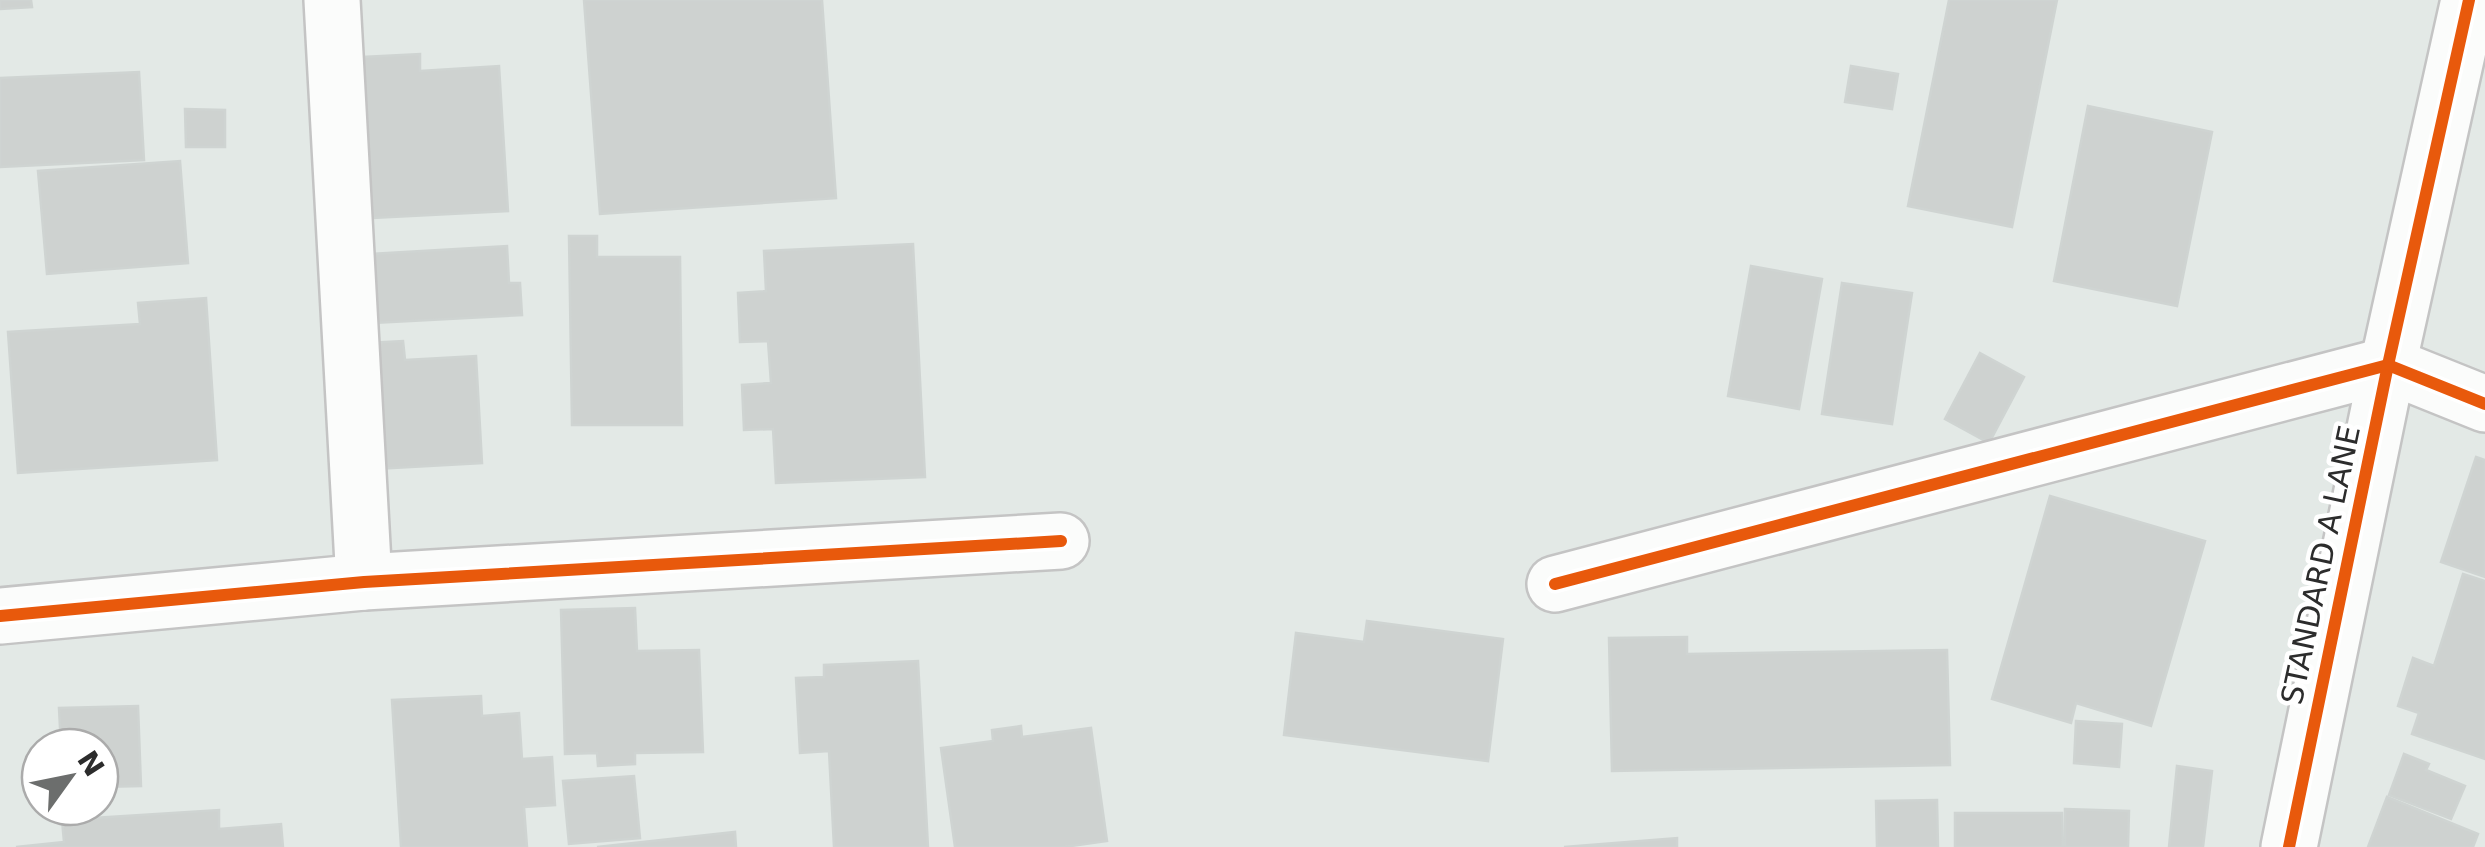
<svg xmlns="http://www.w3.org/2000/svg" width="2485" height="847" viewBox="0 0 2485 847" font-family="'DejaVu Sans',sans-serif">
<rect width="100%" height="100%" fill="#e3e9e6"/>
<g fill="#ced2d0" stroke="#cfd4d2" stroke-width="2.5">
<polygon points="0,0 31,0 32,7 0,9"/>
<polygon points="584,0 822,0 836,198 600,214"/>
<polygon points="1949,0 2057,0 2012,227 1908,206"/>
<polygon points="420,54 420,71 499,66 508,211 373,218 363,57"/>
<polygon points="1851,66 1898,74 1892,109 1845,102"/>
<polygon points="139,72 144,160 0,167 0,78"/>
<polygon points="2088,106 2212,132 2177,306 2054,281"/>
<polygon points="185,109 225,110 225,147 186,147"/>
<polygon points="180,161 188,263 47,274 38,171"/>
<polygon points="569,236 597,236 597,257 680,257 682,425 572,425"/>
<polygon points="913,244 925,477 776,483 773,429 744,430 742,385 771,383 768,341 740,342 738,293 766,291 764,251"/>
<polygon points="507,246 509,283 520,283 522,315 374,323 371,254"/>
<polygon points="1751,266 1822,279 1799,409 1728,396"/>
<polygon points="1842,283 1912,293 1892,424 1822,414"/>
<polygon points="206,298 217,460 18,473 8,332 140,324 138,303"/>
<polygon points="403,341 405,360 476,356 482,463 376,469 368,343"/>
<polygon points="1980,353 2024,377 1989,443 1945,419"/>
<polygon points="2476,457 2485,460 2485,577 2441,562"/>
<polygon points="2050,496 2205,541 2151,726 2076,703 2071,723 1992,699"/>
<polygon points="2463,574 2485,581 2485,759 2412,734 2419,713 2398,706 2413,658 2434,666"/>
<polygon points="635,608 637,651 699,650 703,752 635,753 635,764 598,766 597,753 565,754 561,610"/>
<polygon points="1367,621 1503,639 1488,761 1284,735 1296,633 1364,642"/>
<polygon points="1687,637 1687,654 1947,650 1950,765 1612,771 1609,638"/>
<polygon points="918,661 928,847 834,847 829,751 800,753 796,678 824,677 824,665"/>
<polygon points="481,696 482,716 519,713 522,759 552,757 555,805 524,807 527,847 401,847 392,700"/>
<polygon points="138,706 141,786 100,787 100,747 61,747 59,708"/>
<polygon points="2076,721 2122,724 2119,767 2074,763"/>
<polygon points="1021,726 1022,737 1091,728 1107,841 1064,847 955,847 941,748 993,741 992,730"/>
<polygon points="2404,754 2429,764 2426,770 2465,786 2451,819 2389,795"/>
<polygon points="2177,766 2212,771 2203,847 2169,847"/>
<polygon points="634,776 640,838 569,844 563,781"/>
<polygon points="2387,797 2478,834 2473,847 2368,847"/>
<polygon points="1937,800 1938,847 1877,847 1876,801"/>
<polygon points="2065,809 2129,811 2128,847 2065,847"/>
<polygon points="219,810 219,829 281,824 283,847 16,847 64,842 62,820"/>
<polygon points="1955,813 2062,813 2063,847 1955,847"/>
<polygon points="735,832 736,847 597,847"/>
<polygon points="1677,838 1677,847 1564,847"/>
</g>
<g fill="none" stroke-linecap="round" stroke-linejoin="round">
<g stroke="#c4c4c4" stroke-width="60">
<g id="street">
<polyline points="332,0 364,582"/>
<polyline points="1555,584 2388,365 2485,404"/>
<polyline points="0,616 364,582 1061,541"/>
<polyline points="2289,847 2388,365 2469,0"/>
</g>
</g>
<use href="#street" stroke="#fbfcfb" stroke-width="55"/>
<g stroke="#fff" stroke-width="19">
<g id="cycleway">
<polyline points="1555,584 2388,365 2485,404"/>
<polyline points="0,616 364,582 1061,541"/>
<polyline points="2289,847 2388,365 2469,0"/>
</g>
</g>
<use href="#cycleway" stroke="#e8590c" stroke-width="12"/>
</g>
<g text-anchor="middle" stroke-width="9" stroke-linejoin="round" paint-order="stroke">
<g font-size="30" fill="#2c2c2c" stroke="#fff">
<text transform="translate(2321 565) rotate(-78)" y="10">STANDARD A LANE</text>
</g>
</g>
<g transform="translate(70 777) rotate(57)"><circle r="48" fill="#ffffff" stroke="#ababab" stroke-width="2.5"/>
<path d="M0-8L18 38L0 25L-18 38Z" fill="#6c6e6d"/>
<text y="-15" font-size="28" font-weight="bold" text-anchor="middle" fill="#2c2c2c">N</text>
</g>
</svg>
